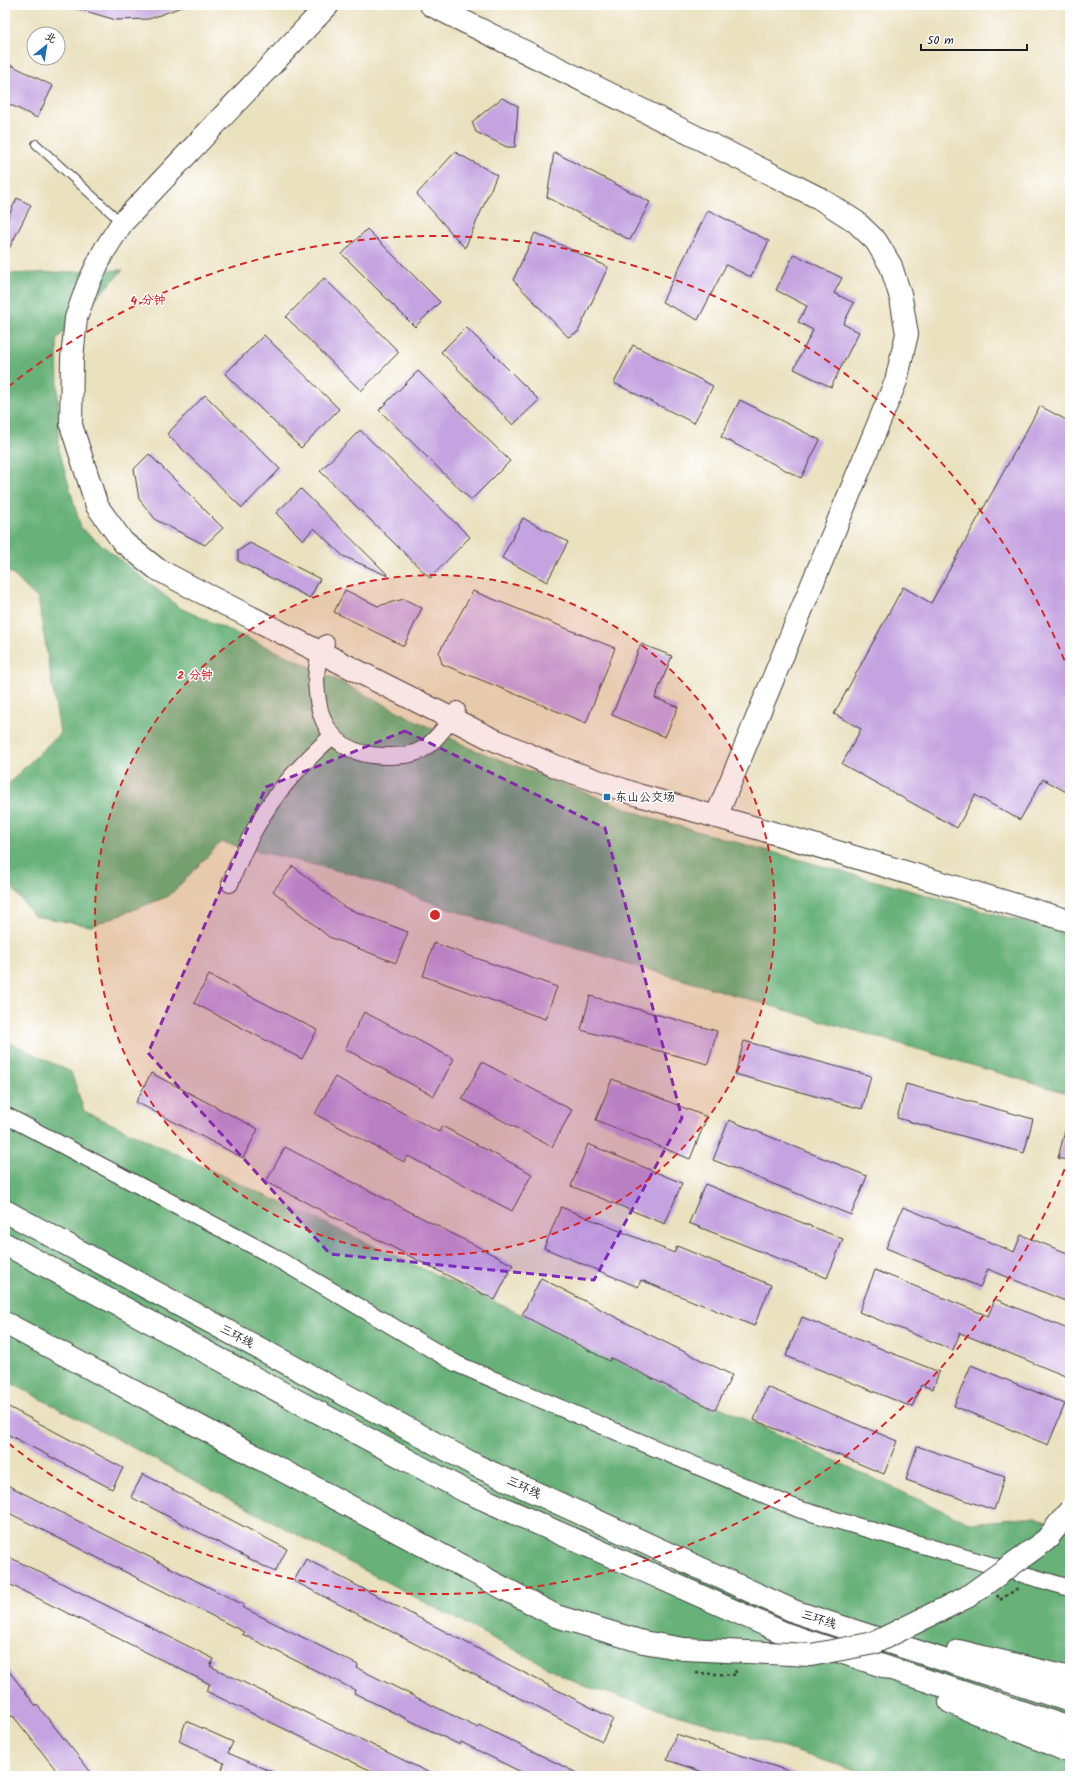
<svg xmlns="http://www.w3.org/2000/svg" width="1075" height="1781" viewBox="0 0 1075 1781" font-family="Kalam,'LXGW WenKai TC',sans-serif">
<rect width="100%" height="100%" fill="#fff"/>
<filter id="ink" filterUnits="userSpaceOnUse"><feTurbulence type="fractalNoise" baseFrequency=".025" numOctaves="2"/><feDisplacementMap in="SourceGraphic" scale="8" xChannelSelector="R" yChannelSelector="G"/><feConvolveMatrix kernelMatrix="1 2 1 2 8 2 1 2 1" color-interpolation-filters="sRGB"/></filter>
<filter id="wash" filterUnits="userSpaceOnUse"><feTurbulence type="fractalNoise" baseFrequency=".012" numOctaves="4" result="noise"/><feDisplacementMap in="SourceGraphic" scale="16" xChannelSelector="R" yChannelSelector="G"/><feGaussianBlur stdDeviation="0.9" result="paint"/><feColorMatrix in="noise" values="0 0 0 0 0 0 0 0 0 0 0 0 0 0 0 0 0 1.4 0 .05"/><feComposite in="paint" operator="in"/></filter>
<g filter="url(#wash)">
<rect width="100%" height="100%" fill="#eae1bf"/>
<g fill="#67b179" stroke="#42664a">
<polygon points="123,270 57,339 59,450 81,528 180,608 307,665 470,748 657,820 1070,935 1070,1094 487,922 352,874 221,842 169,896 91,926 34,916 5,878 5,787 60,733 38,599 10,572 5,575 5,274"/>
<polygon points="5,1040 71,1072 84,1111 969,1523 1035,1517 1070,1529 1070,1776 871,1776 727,1729 581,1685 5,1380"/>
</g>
<g id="blocks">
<g fill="#c4a3e0">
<polygon points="75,5 184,5 184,6 149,19 116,20 75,8"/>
<polygon points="5,62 53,86 37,118 5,102"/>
<polygon points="502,98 518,106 515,147 507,147 476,132 472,122"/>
<polygon points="455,152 497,175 465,248 417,194"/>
<polygon points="554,152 650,202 630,240 547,197"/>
<polygon points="17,198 31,205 5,257 5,223"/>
<polygon points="708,210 769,241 751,277 726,265 698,320 662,302"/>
<polygon points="367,229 440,302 415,327 342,254"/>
<polygon points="535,233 608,267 578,332 568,337 513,280"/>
<polygon points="794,254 842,278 834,293 854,303 843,324 859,332 831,387 794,369 813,330 798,322 807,306 776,290"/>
<polygon points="324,278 399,352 361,391 286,317"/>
<polygon points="466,327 539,400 513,425 441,352"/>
<polygon points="264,335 339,409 301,448 225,374"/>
<polygon points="633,345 713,386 694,423 614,383"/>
<polygon points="418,371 510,461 471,500 379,410"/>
<polygon points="205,395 280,469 242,508 167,434"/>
<polygon points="740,400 820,440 801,478 721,437"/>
<polygon points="1040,406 1070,422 1070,794 1043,779 1020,820 975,795 957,828 842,764 861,729 834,714 903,587 931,603"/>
<polygon points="360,430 470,537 430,578 320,471"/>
<polygon points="149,454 223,528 205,545 156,520 139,499 134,469"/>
<polygon points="301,489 388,575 388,576 343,556 314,528 303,540 276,513"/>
<polygon points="523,518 568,542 547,582 502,558"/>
<polygon points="250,543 320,579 310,598 238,561 238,551"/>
<polygon points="345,590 378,606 404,599 422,608 404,646 334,612"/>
<polygon points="473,591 615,648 586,723 442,664 439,652"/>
<polygon points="641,644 672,656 655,698 678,707 665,737 612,715"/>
<polygon points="293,866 344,907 408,932 396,963 329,937 273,891"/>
<polygon points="434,943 557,987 545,1019 423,976"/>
<polygon points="209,975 317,1030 302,1059 194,1003"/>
<polygon points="590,996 717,1031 708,1064 581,1030"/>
<polygon points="364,1012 454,1059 434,1096 345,1049"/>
<polygon points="744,1041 871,1076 862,1109 735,1074"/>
<polygon points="482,1062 572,1110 552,1147 462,1099"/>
<polygon points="151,1073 258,1129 243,1158 136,1102"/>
<polygon points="335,1077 439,1132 442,1126 532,1174 512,1211 408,1156 404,1162 315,1114"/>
<polygon points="612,1079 707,1117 690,1159 596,1120"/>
<polygon points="906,1084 1033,1119 1024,1153 897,1118"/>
<polygon points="729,1120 867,1176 851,1215 713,1160"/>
<polygon points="1066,1127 1070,1127 1070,1161 1058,1158"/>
<polygon points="588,1144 682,1183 665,1224 571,1186"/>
<polygon points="285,1147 513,1265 495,1300 266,1182"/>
<polygon points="705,1184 843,1239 827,1278 689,1223"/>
<polygon points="561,1207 674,1253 677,1246 771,1285 754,1326 641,1280 638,1287 544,1248"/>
<polygon points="903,1207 1014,1252 1021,1235 1070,1254 1070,1303 988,1269 980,1287 886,1248"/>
<polygon points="875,1270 988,1316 995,1299 1070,1330 1070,1378 960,1333 953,1350 859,1312"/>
<polygon points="541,1278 644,1332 732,1375 715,1410 611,1358 609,1361 522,1315"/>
<polygon points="802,1317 939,1372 933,1389 921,1385 912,1407 786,1356"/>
<polygon points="971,1365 1065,1404 1048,1445 954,1406"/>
<polygon points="767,1387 897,1441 884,1474 754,1420"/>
<polygon points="5,1405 123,1468 112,1489 5,1433"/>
<polygon points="917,1446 1005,1476 994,1510 906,1480"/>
<polygon points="143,1474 287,1549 275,1572 131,1497"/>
<polygon points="5,1484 244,1605 242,1607 358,1665 357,1668 478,1728 479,1725 583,1776 529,1776 461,1742 460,1745 354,1693 355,1690 242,1634 244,1632 5,1511"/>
<polygon points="5,1555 214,1659 210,1666 436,1776 382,1776 206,1691 210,1684 5,1582"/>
<polygon points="306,1559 613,1719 602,1741 294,1581"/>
<polygon points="5,1666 36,1706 37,1705 94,1776 61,1776 13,1716 12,1717 5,1708"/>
<polygon points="186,1721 233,1742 228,1753 282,1776 233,1776 222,1770 224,1763 179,1741"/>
<polygon points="676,1734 798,1774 797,1776 715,1776 667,1760"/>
</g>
</g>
</g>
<g filter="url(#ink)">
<use href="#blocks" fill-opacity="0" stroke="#3b3a34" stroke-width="1"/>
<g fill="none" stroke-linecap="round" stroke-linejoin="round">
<g stroke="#3b3a34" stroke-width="10">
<polyline id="lane" points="36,144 121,222"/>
</g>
<g stroke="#3b3a34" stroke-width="18">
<g id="street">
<path d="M326 643C316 658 315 676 317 693 321 737 347 757 390 756 400 756 414 755 423 749 437 740 448 724 457 710"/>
<path d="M230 884C255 818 280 783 332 736"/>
<polyline points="5,1115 269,1254 457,1364 798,1509 1070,1588"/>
</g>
</g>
<g stroke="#3b3a34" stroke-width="24">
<g id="secondary">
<polyline points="328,5 122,223 104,251 88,284 76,318 72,359 71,425 97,506 123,542 157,569 193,588 490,738 555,766 638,795 760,829 1070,921"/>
<polyline points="431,5 819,198 855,221 876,241 891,266 901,298 907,334 896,381 716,817"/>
<polyline points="5,1323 556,1616 643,1642 684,1649"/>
</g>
</g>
<g stroke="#3b3a34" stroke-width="24">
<g id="highway">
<polyline points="5,1211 477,1466 796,1612 1070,1701"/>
<polyline points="5,1244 465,1491 786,1634 1070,1728"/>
<polyline points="958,1651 1070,1678"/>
<polyline points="950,1702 1070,1752"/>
</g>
</g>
<g stroke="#3b3a34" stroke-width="2.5" stroke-dasharray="3 3" stroke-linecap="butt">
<polyline points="997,1595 1000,1600 1018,1588"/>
<polyline points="696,1673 736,1675 735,1668"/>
</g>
<use href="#lane" stroke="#fff" stroke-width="8"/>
<use href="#street" stroke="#fff" stroke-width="16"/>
<use href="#secondary" stroke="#fff" stroke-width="22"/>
<use href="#highway" stroke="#fff" stroke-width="22"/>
<g stroke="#3b3a34" stroke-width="24" stroke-linecap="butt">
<polyline id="secondary-bridge" points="684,1649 811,1655 874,1643 967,1597 1046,1540 1070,1510"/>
</g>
<use href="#secondary-bridge" stroke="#fff" stroke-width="22"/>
</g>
</g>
<path fill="#7b2cbf" fill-opacity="0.2" stroke="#7b2cbf" stroke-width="3" stroke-dasharray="8 5" stroke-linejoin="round" d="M405 731 605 828 682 1118 594 1280 330 1254 148 1053 266 787Z"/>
<circle cx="435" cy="915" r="340" fill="#d62828" fill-opacity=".12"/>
<g fill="none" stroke="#d62828" stroke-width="2" stroke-dasharray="7 5">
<circle cx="435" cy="915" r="340"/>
<path d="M1069 1158A679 679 0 0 1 8 1443M8 387A679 679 0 0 1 1069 672"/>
</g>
<rect fill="#1f6fb2" stroke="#fff" stroke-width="1.5" x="603" y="793" width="8" height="8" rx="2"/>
<g text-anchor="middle" stroke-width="3" stroke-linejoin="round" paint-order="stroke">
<g font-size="12" fill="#1c1c1c" stroke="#fff" text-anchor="start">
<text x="615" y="801">东山公交场</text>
</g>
<g font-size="12" fill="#1c1c1c" stroke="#fff">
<text transform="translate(237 1336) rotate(28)" y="4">三环线</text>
<text transform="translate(524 1487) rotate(25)" y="4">三环线</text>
<text transform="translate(819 1619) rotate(18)" y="4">三环线</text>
</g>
</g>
<circle cx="435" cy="915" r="6" fill="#d62828" stroke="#fff" stroke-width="2"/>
<g font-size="12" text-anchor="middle" font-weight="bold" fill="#d62828" stroke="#fff" stroke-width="3" stroke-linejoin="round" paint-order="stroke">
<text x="148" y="304">4 分钟</text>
<text x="195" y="679">2 分钟</text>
</g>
<rect width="1075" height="1781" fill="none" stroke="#fff" stroke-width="20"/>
<g transform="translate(46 46) rotate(30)"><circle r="19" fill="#ffffff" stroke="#a4a4a4"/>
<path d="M0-3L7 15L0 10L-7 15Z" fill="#1f6fb2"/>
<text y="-6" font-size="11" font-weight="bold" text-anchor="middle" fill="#1c1c1c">北</text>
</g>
<path d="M921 44v6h106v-6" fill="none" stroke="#1c1c1c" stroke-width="2"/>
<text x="927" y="44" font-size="12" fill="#1c1c1c" stroke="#ffffff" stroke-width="3" paint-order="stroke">50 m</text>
</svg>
